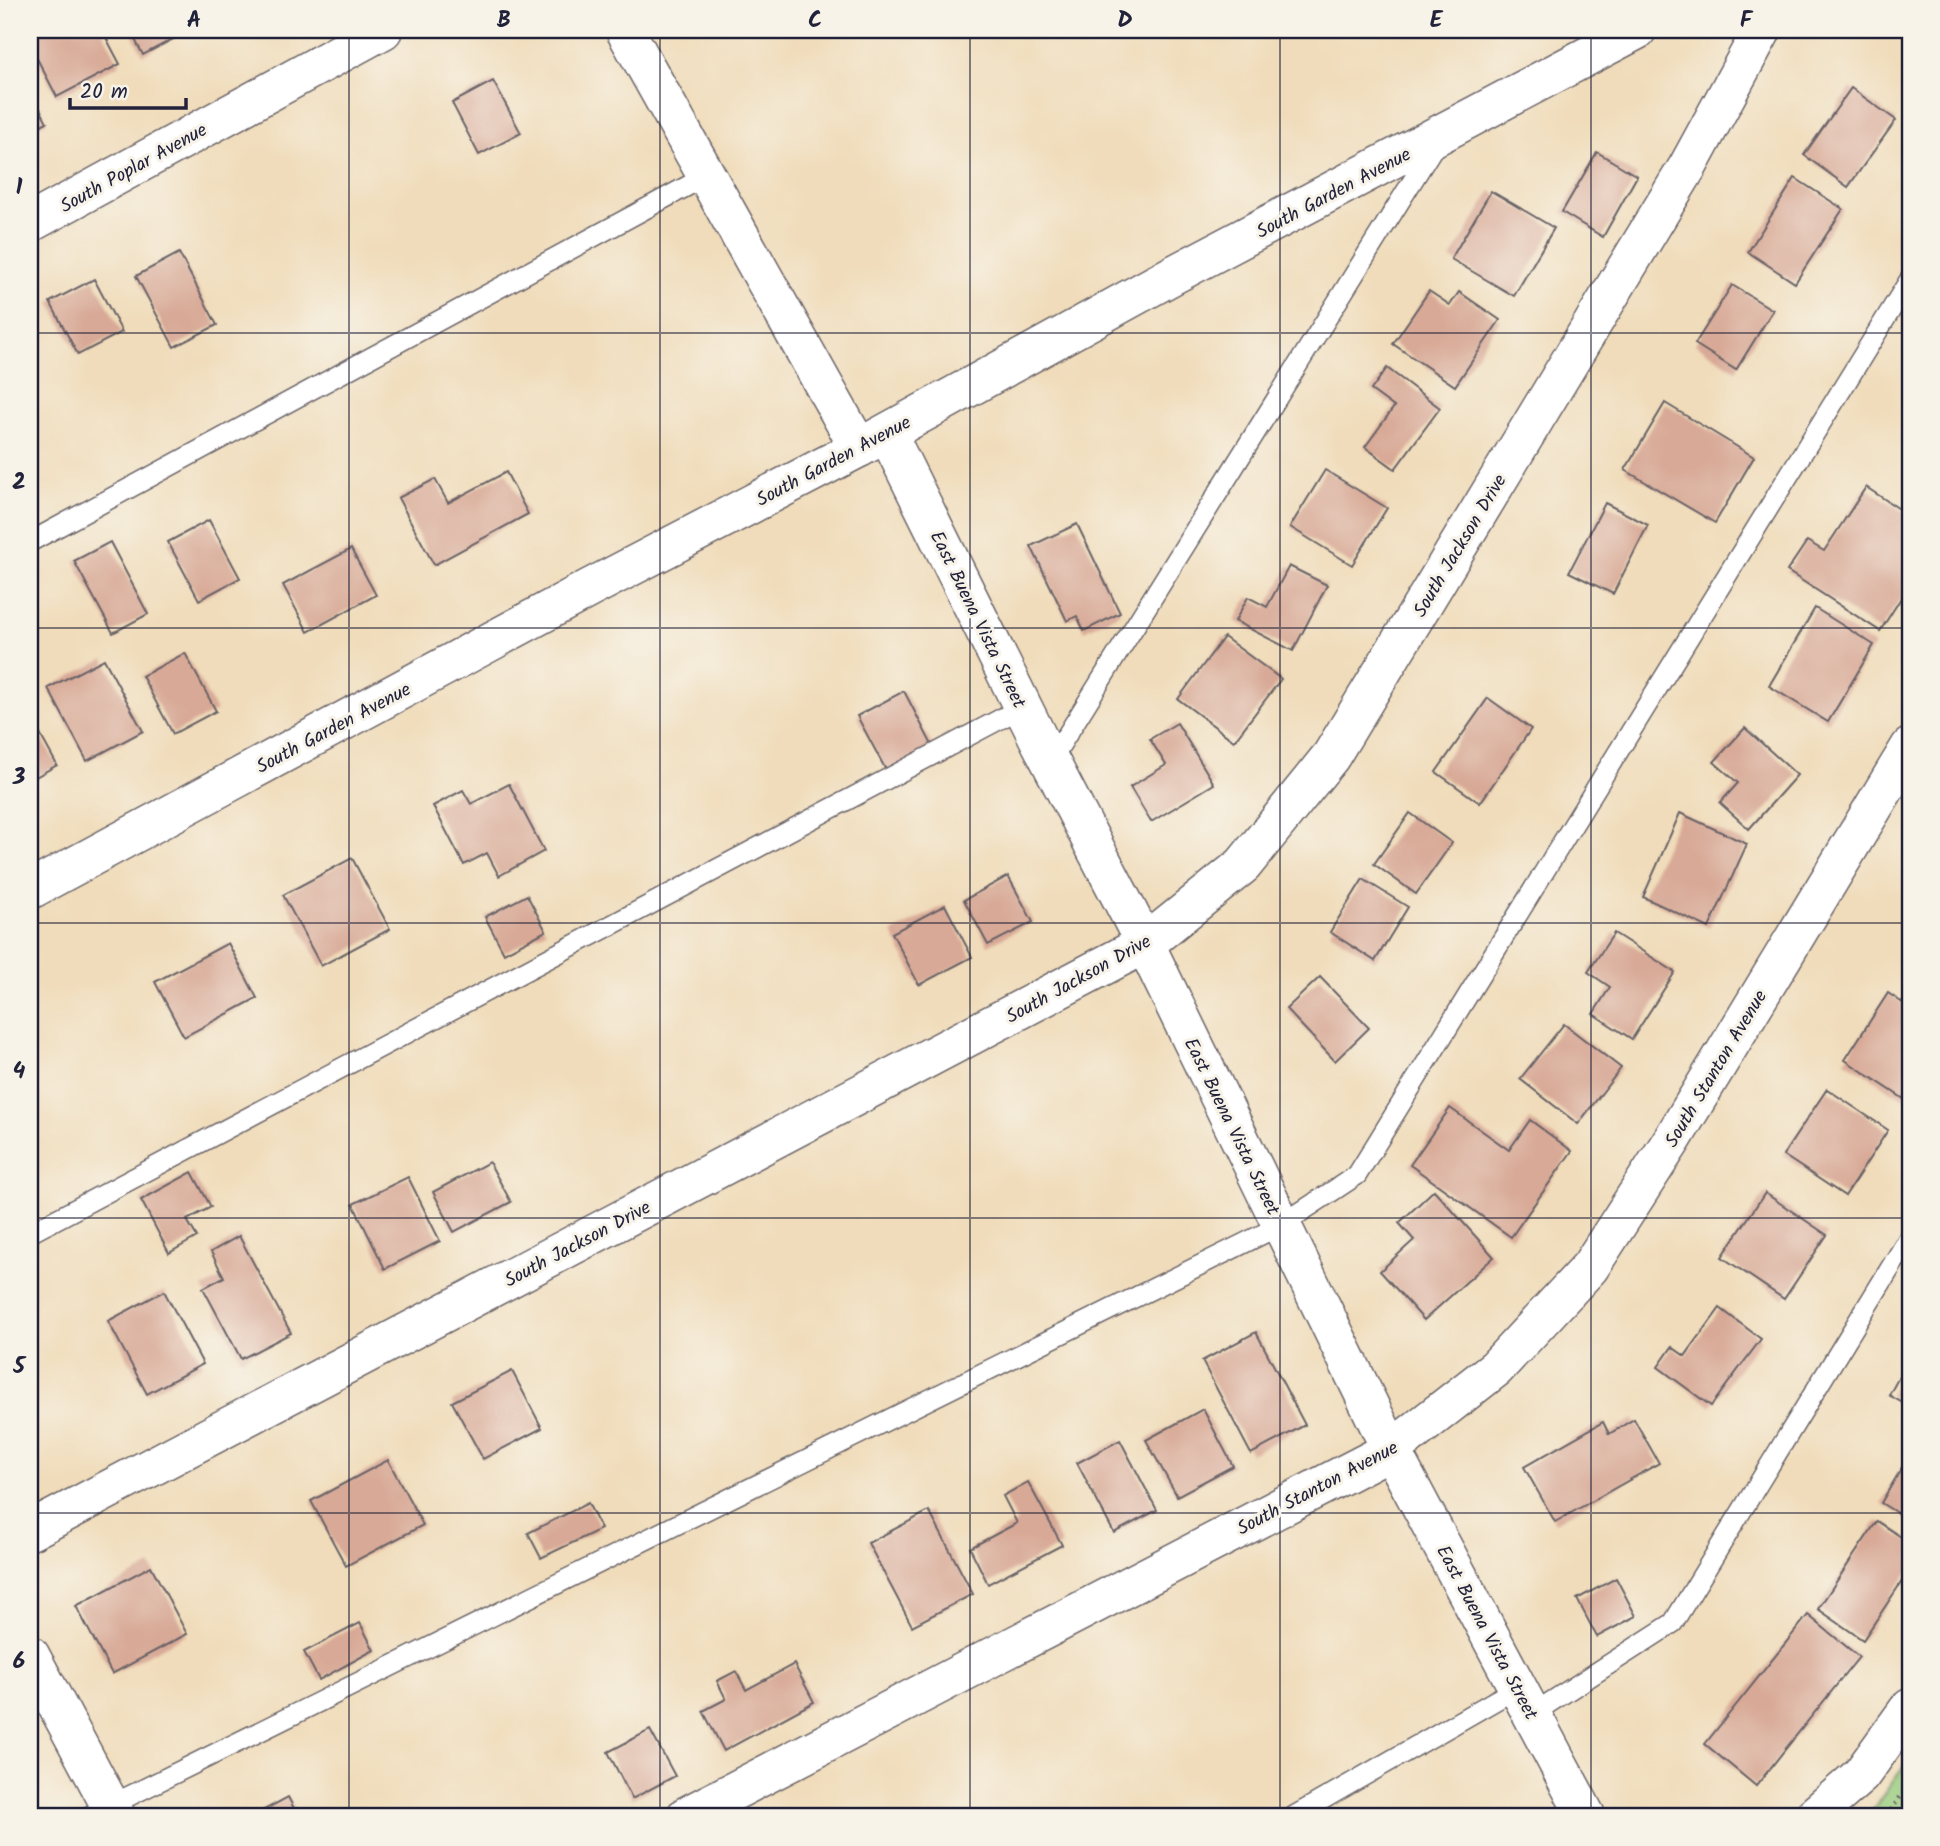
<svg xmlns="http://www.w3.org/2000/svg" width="1940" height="1846" viewBox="0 0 1940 1846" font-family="Kalam,sans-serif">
<rect width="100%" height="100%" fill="#f7f3e8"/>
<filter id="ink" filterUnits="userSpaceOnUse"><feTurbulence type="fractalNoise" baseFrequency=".0143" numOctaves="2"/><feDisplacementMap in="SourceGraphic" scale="14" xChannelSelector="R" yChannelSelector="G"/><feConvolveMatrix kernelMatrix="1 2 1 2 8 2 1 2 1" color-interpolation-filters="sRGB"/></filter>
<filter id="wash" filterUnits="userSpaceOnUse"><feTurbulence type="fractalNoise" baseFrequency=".00686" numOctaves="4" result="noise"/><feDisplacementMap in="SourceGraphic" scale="28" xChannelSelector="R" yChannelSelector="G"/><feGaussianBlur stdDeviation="1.57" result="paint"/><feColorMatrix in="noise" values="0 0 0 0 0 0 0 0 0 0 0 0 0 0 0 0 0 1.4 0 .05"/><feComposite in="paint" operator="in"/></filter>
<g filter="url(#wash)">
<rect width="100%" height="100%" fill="#f0dcba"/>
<polygon fill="#96ca7a" stroke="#5c765a" stroke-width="2" points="1910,1758 1910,1816 1866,1816 1873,1809"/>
<g id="blocks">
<g fill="#d8a996">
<polygon points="30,30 102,30 120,64 57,97 30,45"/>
<polygon points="130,30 190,30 143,55"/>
<polygon points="493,81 521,133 479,155 452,103"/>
<polygon points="1851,88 1896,120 1848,187 1804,155"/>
<polygon points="30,90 47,122 30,131"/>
<polygon points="1597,152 1637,176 1603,237 1562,212"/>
<polygon points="1795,178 1843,209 1795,283 1748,252"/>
<polygon points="1491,191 1554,228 1514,296 1451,259"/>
<polygon points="179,253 217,325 174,347 136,276"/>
<polygon points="94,279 122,332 78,355 50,302"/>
<polygon points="1732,285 1773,310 1736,370 1695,344"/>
<polygon points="1429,291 1450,305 1459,292 1500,320 1455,386 1393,344"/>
<polygon points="1387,368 1440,408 1395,469 1365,447 1394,407 1371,390"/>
<polygon points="1665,403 1754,457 1715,523 1625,470"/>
<polygon points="1325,470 1387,508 1352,565 1290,527"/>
<polygon points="506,472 528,514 434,565 398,498 435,479 448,503"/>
<polygon points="1866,487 1910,516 1910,584 1880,631 1787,571 1807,541 1824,551"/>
<polygon points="1605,503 1648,525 1613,594 1569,572"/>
<polygon points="209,520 240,578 199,600 168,542"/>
<polygon points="1077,524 1120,613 1084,631 1077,616 1067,621 1031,546"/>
<polygon points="110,542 148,614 113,633 74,561"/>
<polygon points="351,549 376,595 308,632 283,585"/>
<polygon points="1289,566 1327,585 1293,651 1235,621 1248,597 1267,607"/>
<polygon points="1815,608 1874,645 1828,722 1769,686"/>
<polygon points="1224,637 1281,679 1234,741 1178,699"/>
<polygon points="185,653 216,711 173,734 142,676"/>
<polygon points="104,659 143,731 87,761 48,688"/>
<polygon points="904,691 933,747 887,772 857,716"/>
<polygon points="1488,698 1531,729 1480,803 1436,772"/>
<polygon points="30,716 57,765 30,780"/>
<polygon points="1177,723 1214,784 1151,822 1130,787 1166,765 1150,739"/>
<polygon points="1745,728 1797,775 1749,829 1720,803 1738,783 1714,762"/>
<polygon points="509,784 544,851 499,876 487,853 464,865 433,806 463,790 471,804"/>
<polygon points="1410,813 1452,843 1416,894 1374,864"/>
<polygon points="1680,813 1747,844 1709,928 1643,897"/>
<polygon points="352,858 390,929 321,966 283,895"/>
<polygon points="1008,876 1033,922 988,945 964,900"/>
<polygon points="1363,879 1408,907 1375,961 1330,932"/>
<polygon points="527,895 546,931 504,953 485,917"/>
<polygon points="945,905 972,957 919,985 892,933"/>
<polygon points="1614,933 1675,972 1632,1039 1593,1014 1610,987 1588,972"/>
<polygon points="228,943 257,998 184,1037 155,982"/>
<polygon points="1320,977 1369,1028 1335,1061 1286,1009"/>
<polygon points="1888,993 1910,1008 1910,1089 1904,1099 1845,1060"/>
<polygon points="1564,1024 1621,1068 1578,1124 1520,1079"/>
<polygon points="1827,1089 1888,1130 1845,1196 1783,1155"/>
<polygon points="1450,1108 1509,1150 1530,1120 1572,1151 1511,1237 1410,1165"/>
<polygon points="489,1162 511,1202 454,1232 433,1192"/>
<polygon points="192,1172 211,1207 187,1220 197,1237 169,1253 141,1200"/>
<polygon points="408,1177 440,1241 385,1269 353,1204"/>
<polygon points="1434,1190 1494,1257 1424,1320 1380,1271 1414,1240 1399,1223"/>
<polygon points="1765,1193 1827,1235 1784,1299 1722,1257"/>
<polygon points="239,1236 291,1333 241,1359 203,1288 224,1277 211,1252"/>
<polygon points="164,1291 203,1364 147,1394 108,1321"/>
<polygon points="1720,1308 1761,1339 1711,1406 1658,1367 1672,1347 1685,1356"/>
<polygon points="1256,1332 1305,1425 1251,1454 1202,1361"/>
<polygon points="1910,1357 1910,1407 1889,1395"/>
<polygon points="512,1371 542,1428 483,1459 452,1402"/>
<polygon points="1203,1409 1233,1466 1177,1496 1146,1440"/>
<polygon points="1634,1419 1659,1463 1555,1522 1524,1467 1603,1422 1609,1434"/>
<polygon points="1120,1440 1157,1510 1114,1533 1077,1463"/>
<polygon points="1910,1454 1910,1521 1881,1503"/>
<polygon points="388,1460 423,1525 346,1566 311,1501"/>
<polygon points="1028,1482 1062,1545 988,1584 970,1548 1017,1523 1003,1496"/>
<polygon points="588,1503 601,1529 541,1558 528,1533"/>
<polygon points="929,1511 973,1594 912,1626 868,1543"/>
<polygon points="1877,1521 1910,1543 1910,1569 1863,1640 1818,1609"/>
<polygon points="151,1566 187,1634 112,1674 76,1606"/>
<polygon points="1616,1578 1636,1616 1597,1637 1577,1599"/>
<polygon points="1808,1615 1859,1657 1756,1786 1705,1744"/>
<polygon points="360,1623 374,1650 319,1680 304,1652"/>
<polygon points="794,1664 814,1702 724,1751 703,1711 726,1699 717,1681 736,1671 746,1690"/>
<polygon points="650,1730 675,1776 632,1799 608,1752"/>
<polygon points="288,1797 298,1816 253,1816"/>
</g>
</g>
</g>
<g filter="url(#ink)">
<use href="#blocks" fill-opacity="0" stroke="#6a6367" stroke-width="2"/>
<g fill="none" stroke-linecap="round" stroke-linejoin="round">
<g stroke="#6a6367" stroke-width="22">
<g id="lane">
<polyline points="30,542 706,176"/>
<polyline points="1050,762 1435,145"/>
<polyline points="30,1233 1023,707"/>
<polyline points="1532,1714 1673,1623 1910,1236"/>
<polyline points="89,1816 1281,1225 1357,1175 1910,279"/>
<polyline points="1294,1816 1517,1688"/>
</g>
</g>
<g stroke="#6a6367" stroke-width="41">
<g id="street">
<polyline points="625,30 859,448"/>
<polyline points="30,223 383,30"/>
<polyline points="887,433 1039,740 1145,944 1391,1450 1586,1816"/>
<polyline points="30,1531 1145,944 1243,865 1331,756 1688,166 1762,30"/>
<polyline points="686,1816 1391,1450 1496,1368 1590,1267 1672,1140 1910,747"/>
<polyline points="1814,1816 1861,1775 1910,1707"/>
</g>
</g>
<g stroke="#6a6367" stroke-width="41">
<g id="secondary">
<polyline points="30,890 590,588 859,448 1173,275 1637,30"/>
<polyline points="30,1655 116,1816"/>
</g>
</g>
<polyline stroke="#6a6367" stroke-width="4.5" stroke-dasharray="2 5" stroke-linecap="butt" points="1887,1816 1910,1783"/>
<use href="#lane" stroke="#fff" stroke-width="19"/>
<use href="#street" stroke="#fff" stroke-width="38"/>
<use href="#secondary" stroke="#fff" stroke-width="38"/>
</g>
</g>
<path fill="none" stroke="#22223b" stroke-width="2" stroke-opacity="0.55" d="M349 30V1816M660 30V1816M970 30V1816M1280 30V1816M1591 30V1816M30 333H1910M30 628H1910M30 923H1910M30 1218H1910M30 1513H1910"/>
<g text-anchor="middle" stroke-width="6" stroke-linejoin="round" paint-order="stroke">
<g font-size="19" fill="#22223b" stroke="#f7f3e8">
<text transform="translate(133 167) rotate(-29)" y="7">South Poplar Avenue</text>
<text transform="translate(1333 192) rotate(-28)" y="7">South Garden Avenue</text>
<text transform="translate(833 460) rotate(-28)" y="7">South Garden Avenue</text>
<text transform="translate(1459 545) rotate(-59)" y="7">South Jackson Drive</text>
<text transform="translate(979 619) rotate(64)" y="7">East Buena Vista Street</text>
<text transform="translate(333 727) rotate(-28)" y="7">South Garden Avenue</text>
<text transform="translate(1078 978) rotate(-29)" y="7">South Jackson Drive</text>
<text transform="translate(1715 1068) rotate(-59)" y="7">South Stanton Avenue</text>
<text transform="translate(1233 1126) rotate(64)" y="7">East Buena Vista Street</text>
<text transform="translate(577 1243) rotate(-28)" y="7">South Jackson Drive</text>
<text transform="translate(1317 1487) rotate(-28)" y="7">South Stanton Avenue</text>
<text transform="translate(1488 1632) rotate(62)" y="7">East Buena Vista Street</text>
</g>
</g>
<rect width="1940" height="1846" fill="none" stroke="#f7f3e8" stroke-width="77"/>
<path d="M70 98v10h116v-10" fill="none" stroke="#22223b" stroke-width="3.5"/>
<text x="80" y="98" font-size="21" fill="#22223b" stroke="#f7f3e8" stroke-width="5" paint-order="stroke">20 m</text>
<rect x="38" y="38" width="1864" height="1770" fill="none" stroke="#22223b" stroke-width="2.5"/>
<g font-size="23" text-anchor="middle" font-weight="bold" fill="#22223b">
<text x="194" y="27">A</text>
<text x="504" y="27">B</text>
<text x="815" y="27">C</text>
<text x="1125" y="27">D</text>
<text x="1436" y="27">E</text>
<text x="1746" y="27">F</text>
<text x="19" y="194">1</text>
<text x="19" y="489">2</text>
<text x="19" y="784">3</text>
<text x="19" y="1078">4</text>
<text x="19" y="1373">5</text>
<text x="19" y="1668">6</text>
</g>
</svg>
